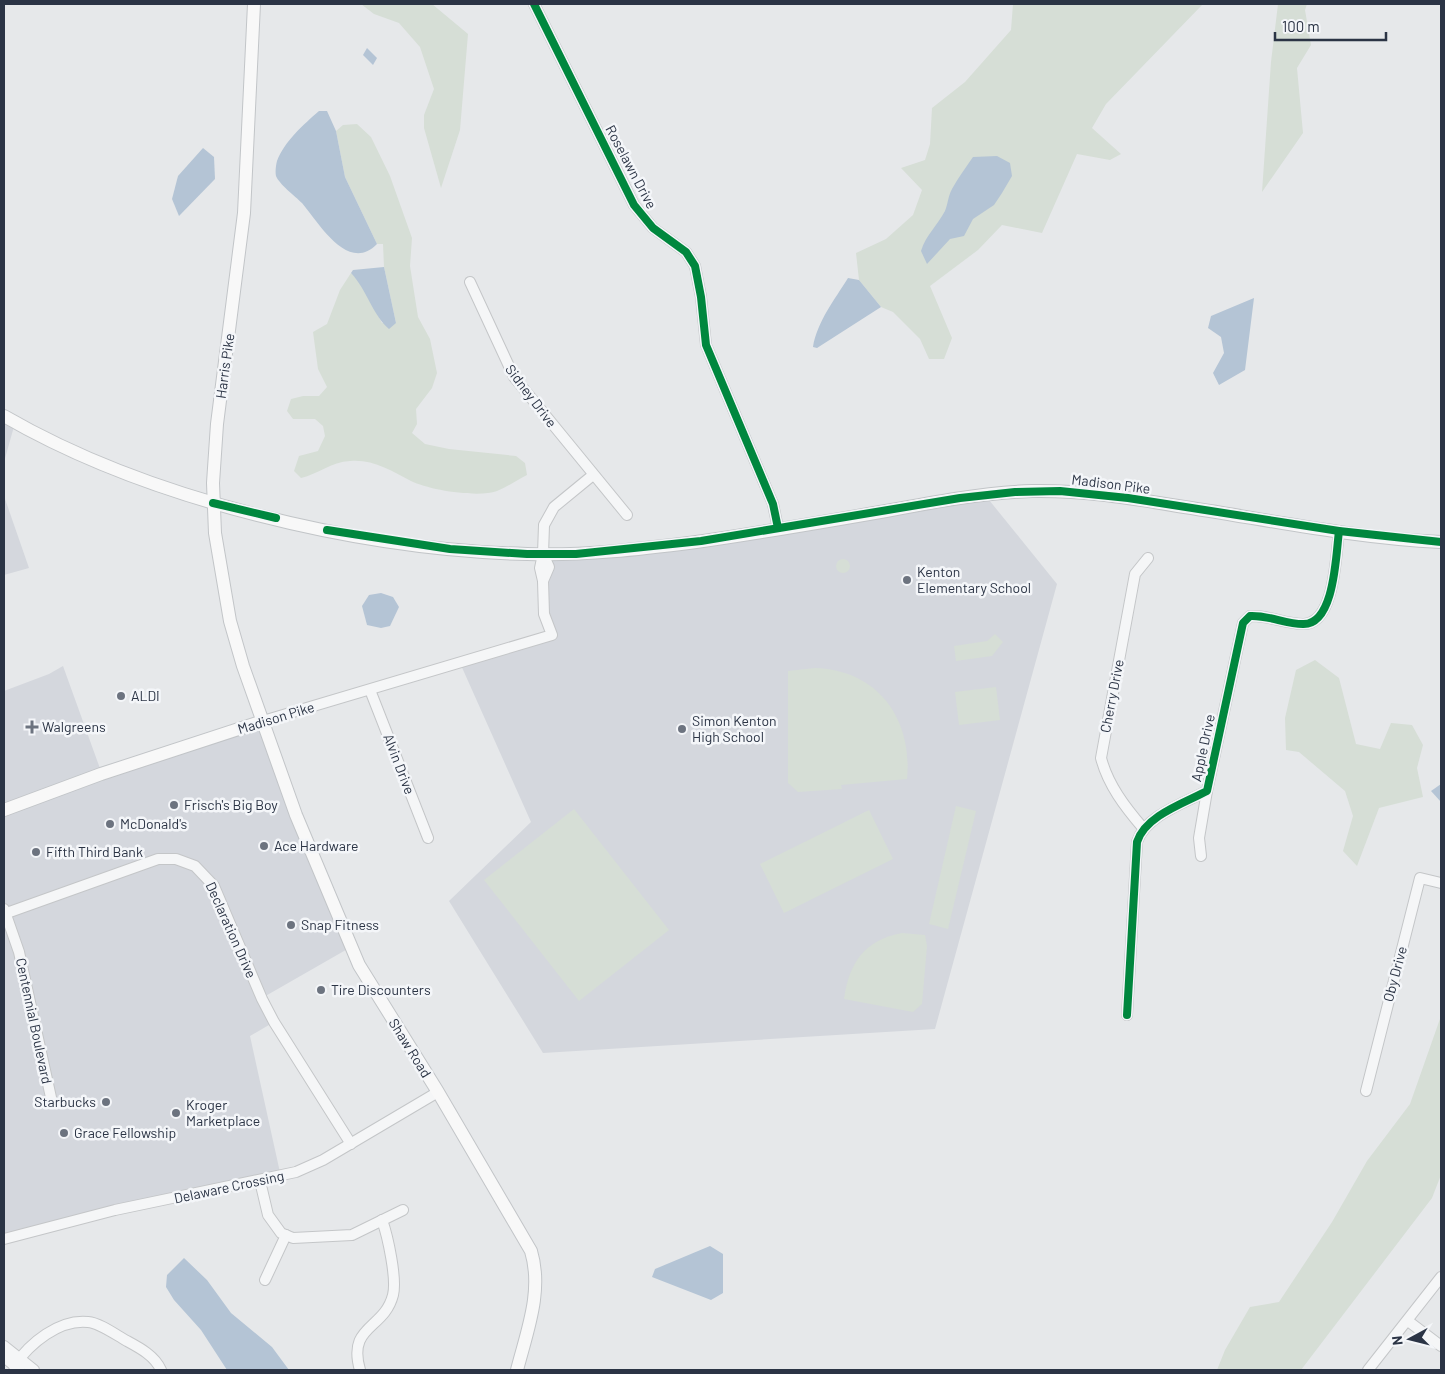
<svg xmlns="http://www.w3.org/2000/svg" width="1445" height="1374" viewBox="0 0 1445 1374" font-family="Barlow,sans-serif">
<rect width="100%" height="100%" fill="#e6e8ea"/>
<g fill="#d4d7dd">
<polygon points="4,416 15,423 4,462"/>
<polygon points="985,495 1057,584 935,1029 543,1053 449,901 531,822 460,663 551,635 544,614 543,554 576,554"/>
<polygon points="4,496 29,568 4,575"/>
<polygon points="63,666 102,774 263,721 351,947 262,998 274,1022 250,1036 281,1177 4,1239 4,691 49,674"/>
</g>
<g fill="#d6ded6">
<polygon points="361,4 432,4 468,34 460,130 441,188 424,128 424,115 434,89 420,47 399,23 374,14"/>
<polygon points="1013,4 1203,4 1106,104 1092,128 1121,154 1110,160 1077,154 1042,233 1002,225 978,250 930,286 952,338 944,359 929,359 920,339 893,312 881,307 859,280 856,253 886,239 913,215 922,190 901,168 925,160 930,144 932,108 965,82 1011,30"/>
<polygon points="1278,4 1307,4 1305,10 1311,45 1297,68 1303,133 1262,192 1271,62"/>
<path d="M357 124 371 137 390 176 412 238 410 266 418 317 430 339 437 373 432 388 416 409 417 424 412 433 425 444 449 449 516 456 525 463 527 475C517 480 507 487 497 491 478 498 429 490 411 481 392 471 373 459 350 461 331 462 318 474 301 478L294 471 299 456 318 451 325 436 323 426 315 419H293L287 411 291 399 303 396H319L327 387 318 369 313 332 327 324 340 290 351 273 361 283 382 323H396L384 267 383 244H377L345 177 336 131 343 125Z"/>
<circle cx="843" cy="566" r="7"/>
<polygon points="995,634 1003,642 992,656 956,661 954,646 987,641"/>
<polygon points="1315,660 1339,678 1356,744 1380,749 1391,723 1412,725 1423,745 1417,768 1423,797 1379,808 1357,866 1343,851 1353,816 1345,791 1299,752 1286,750 1285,718 1296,670"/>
<path d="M815 668C878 670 913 719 907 779L841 785 842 789 798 792 788 783V671Z"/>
<polygon points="996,687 1000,720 959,725 955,692"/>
<polygon points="956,806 976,811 948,929 929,924"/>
<polygon points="574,809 669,930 579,1001 484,880"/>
<polygon points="869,810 893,859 784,913 760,864"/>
<path d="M902 933 925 935 927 946 922 1004 913 1012 844 999C849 962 865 940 902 933Z"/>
<polygon points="1441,1016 1441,1175 1432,1198 1301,1370 1217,1370 1225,1350 1250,1307 1279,1302 1332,1222 1367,1161 1410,1104"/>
</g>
<g fill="#b4c4d5">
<polygon points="367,48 377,58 373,65 363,55"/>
<path d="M319 111H327L336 131 345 177 377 244C348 274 319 223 302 203 295 196 279 184 276 176 275 172 276 165 277 161 284 142 304 124 319 111Z"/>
<polygon points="203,148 214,157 215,179 179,216 172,199 178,176"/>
<path d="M997 156 1010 163 1012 176 1002 193 994 205 973 219 964 236 950 239 927 264 921 251C926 235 937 226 945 211 948 204 948 196 952 189 958 178 966 167 973 157Z"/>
<path d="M384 267 396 323 389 329C372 314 367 290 351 273L353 270Z"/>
<path d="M848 278 859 280 881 307 817 348 813 347C817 322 835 299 848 278Z"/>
<polygon points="1254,298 1245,370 1219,385 1213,373 1224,353 1221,337 1208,328 1211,316"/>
<polygon points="381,593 393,597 399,607 390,626 381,628 367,625 362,606 369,595"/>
<polygon points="1441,784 1441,802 1431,791"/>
<polygon points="710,1246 723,1254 723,1293 711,1300 652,1277 655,1269"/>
<polygon points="184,1258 207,1280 231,1313 272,1347 289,1370 227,1370 201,1330 174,1300 166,1287 167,1275"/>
</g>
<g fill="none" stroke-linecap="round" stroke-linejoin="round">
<g stroke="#c4c6c8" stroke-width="12">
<g id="minor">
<polyline points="534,4 634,205 653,228 686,252 695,266 701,297 706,345 773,504 778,528"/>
<polyline points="470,282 514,377 627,515"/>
<polyline points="543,581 549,567 543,554"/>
<polyline points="370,690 428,838"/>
<polyline points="263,721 552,635 544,614 543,581 540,568 543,554 544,525 554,507 593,475"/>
<path d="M1143 828C1125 807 1108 785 1101 758L1135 574 1148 558"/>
<polyline points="1201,856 1199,838 1207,791"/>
<polyline points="4,909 19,952 52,1102"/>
<polyline points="4,914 158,859 176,859 195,866 214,886 262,999 274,1022 351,1144"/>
<path d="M1127 1015 1137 842C1145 816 1184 803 1207 791L1243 623 1250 616C1269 615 1285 624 1303 624 1335 625 1336 553 1339 531"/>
<polyline points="1366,1091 1420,878 1441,883"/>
<polyline points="260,1181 268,1215 281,1233 293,1238 352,1235 403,1210"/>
<polyline points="4,1239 115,1210 296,1172 323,1160 438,1092"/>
<polyline points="265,1280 286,1235"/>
<polyline points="1408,1321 1441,1346"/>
<polyline points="4,1346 34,1370"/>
<polyline points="4,1357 20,1370"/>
<path d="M14 1366C30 1343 59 1319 88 1322 100 1323 116 1335 127 1341 140 1348 155 1356 161 1370"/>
<path d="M360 1370C347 1325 384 1330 393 1295 397 1279 388 1237 382 1220"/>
<polyline points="1368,1370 1441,1277"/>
</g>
</g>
<g stroke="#c2c5c8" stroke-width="14">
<g id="major">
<path d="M254 4 244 213 217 424 213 483 215 533 230 621 243 666 296 815 359 965 438 1092 531 1251C543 1291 527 1331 517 1370"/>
<path d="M4 416C149 500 360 550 527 554 584 556 641 549 696 542 760 533 823 522 886 511 934 502 982 493 1032 491 1081 490 1130 498 1178 506 1265 519 1353 538 1441 542"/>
<polyline points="4,810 101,774 263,721"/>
</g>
</g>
<use href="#minor" stroke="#f5f6f7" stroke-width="10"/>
<use href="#major" stroke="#f8f8f8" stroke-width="12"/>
<g stroke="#f4f6f9" stroke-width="11">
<g id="cycleway">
<polyline points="534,4 634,205 653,228 686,252 695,266 701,297 706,345 773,504 778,528"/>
<polyline points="213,503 276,518"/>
<polyline points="327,530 450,549 527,554 576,554 701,541 960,498 1015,492 1060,491 1128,498 1339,531 1441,542"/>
<path d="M1127 1015 1137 842C1145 816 1184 803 1207 791L1243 623 1250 616C1269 615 1285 624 1303 624 1335 625 1336 553 1339 531"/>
</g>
</g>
<use href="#cycleway" stroke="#00873e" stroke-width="8"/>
</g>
<g fill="#6c737f" stroke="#f4f6f9" stroke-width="2">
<circle cx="907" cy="580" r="5"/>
<circle cx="121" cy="696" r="5"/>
<path d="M29.5 719.5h5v5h5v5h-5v5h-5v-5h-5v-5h5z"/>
<circle cx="682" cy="729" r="5"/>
<circle cx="174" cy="805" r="5"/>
<circle cx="110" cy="824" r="5"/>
<circle cx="264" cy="846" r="5"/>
<circle cx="36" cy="852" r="5"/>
<circle cx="291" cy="925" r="5"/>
<circle cx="321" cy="990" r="5"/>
<circle cx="106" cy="1102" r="5"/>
<circle cx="176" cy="1113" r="5"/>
<circle cx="64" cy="1133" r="5"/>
</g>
<g text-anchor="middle" stroke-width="5" stroke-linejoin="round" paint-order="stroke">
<g font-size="14" fill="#2b3445" stroke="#f4f6f9">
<text transform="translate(631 167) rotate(62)" y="5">Roselawn Drive</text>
<text transform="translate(225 366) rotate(-82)" y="5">Harris Pike</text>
<text transform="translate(531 396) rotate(53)" y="5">Sidney Drive</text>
<text transform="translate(1111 484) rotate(7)" y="5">Madison Pike</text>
<text transform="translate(1112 696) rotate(-79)" y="5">Cherry Drive</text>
<text transform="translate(276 718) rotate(-17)" y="5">Madison Pike</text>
<text transform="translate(1203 748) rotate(-78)" y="5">Apple Drive</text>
<text transform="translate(399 764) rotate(69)" y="5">Alvin Drive</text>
<text transform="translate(231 930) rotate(66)" y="5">Declaration Drive</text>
<text transform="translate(1395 974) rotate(-75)" y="5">Oby Drive</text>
<text transform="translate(34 1021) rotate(78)" y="5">Centennial Boulevard</text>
<text transform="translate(410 1048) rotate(58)" y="5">Shaw Road</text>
<text transform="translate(229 1187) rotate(-12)" y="5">Delaware Crossing</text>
</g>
<g font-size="14" fill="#2b3445" stroke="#f4f6f9" text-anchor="start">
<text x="917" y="577">Kenton<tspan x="917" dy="16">Elementary School</tspan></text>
<text x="131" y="701">ALDI</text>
<text x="692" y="726">Simon Kenton<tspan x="692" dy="16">High School</tspan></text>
<text x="42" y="732">Walgreens</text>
<text x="184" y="810">Frisch's Big Boy</text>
<text x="120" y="829">McDonald's</text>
<text x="274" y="851">Ace Hardware</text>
<text x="46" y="857">Fifth Third Bank</text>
<text x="301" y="930">Snap Fitness</text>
<text x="331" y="995">Tire Discounters</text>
<text x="96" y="1107" text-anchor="end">Starbucks</text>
<text x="186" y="1110">Kroger<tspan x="186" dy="16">Marketplace</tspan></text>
<text x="74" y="1138">Grace Fellowship</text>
</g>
</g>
<rect width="1445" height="1374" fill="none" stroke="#2b3445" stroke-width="10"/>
<g transform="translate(1410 1339) rotate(263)" stroke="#f4f6f9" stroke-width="4" paint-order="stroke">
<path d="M0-4L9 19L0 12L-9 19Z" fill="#2b3445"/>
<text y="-8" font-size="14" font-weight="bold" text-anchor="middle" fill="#2b3445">N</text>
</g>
<path d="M1275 32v8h111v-8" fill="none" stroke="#2b3445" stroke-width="2.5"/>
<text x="1282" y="32" font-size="15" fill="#2b3445" stroke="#f4f6f9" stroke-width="4" paint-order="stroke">100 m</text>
</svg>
